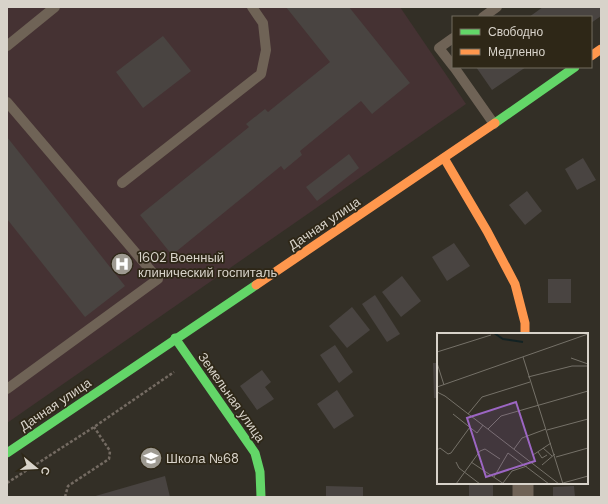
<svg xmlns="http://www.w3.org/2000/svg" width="608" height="504" viewBox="0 0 608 504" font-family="'DM Sans',sans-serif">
<rect width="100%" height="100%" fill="#332f26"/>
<polygon fill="#453233" points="7,7 400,7 466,104 7,423"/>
<g fill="#494441">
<polygon points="286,7 349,7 410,83 372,114 361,101 300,151 302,155 284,170 281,166 172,255 140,215 249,127 246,124 265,109 268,112 330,62"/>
<polygon points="543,7 601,7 601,16 591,23 591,17 529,17"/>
<polygon points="163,36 191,71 143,108 116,72"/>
<polygon points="476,67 526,67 492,90"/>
<polygon points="7,137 125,286 85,317 7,219"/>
<polygon points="349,154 359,168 317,201 306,187"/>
<polygon points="583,158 596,180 577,190 565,169"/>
<polygon points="527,191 542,211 525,225 509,205"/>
<polygon points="454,243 470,266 447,281 432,257"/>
<polygon points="402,276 421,301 401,317 382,292"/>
<rect x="548" y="279" width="23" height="24"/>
<polygon points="375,295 400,334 387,342 362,304"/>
<polygon points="352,307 370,330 347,348 329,326"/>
<rect x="548" y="332" width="27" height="2"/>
<polygon points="335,345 353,372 339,383 320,355"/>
<polygon points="433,363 438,363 438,398 434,398"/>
<polygon points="262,370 271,382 265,387 274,399 257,410 240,386"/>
<polygon points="337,390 354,416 334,429 317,404"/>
<polygon points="165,476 170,497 92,497"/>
<rect x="469" y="483" width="24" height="14"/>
<polygon points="326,486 363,487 363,497 326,497"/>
<polygon points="574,486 575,497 553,497 553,487"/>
</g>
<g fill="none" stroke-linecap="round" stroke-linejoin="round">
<g stroke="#746b62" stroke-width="2.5" stroke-dasharray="3 2" stroke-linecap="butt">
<polyline points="7,483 94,427 174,372"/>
<polyline points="65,497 68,486 109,459 110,451 94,427"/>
</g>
<g stroke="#6f6356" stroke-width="10">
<polyline points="483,17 497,7"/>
<polyline points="453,38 439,48 453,66"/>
<polyline points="7,46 55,7"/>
<polyline points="454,67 494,124"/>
<polyline points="7,102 158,279 7,389"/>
<polyline points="122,183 261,74 266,50 263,23 252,7"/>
</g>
<polyline stroke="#6f6356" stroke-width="21" points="523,497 523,483"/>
<g stroke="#63d668" stroke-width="9">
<polyline points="495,123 575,67"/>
<polyline points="175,338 255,453 260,472 261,497"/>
<polyline points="7,453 256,285"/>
</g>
<g stroke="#ff974d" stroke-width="9">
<polyline points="591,56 601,49"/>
<polyline points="444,158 487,231 515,284 525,323 525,334"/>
<polyline points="256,285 495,123"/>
</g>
</g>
<defs>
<g id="hospital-disc" transform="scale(1.15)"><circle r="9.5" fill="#9e9a91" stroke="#2e2717"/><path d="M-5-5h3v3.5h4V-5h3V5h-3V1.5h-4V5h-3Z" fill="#fff"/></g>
<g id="school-disc" transform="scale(1.15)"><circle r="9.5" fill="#9e9a91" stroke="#2e2717"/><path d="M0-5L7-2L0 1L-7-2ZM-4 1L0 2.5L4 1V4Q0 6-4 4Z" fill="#fff"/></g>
</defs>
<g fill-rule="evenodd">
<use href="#hospital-disc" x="122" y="264"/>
<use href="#school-disc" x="151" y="458"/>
</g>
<g text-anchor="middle" stroke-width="3.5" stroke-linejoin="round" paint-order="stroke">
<g font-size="13" fill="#d8d3ca" stroke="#2e2717">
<text transform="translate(324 223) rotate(-34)" y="5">Дачная улица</text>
<text transform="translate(232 397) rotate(55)" y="5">Земельная улица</text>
<text transform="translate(55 404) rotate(-34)" y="5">Дачная улица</text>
</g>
<g font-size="13" fill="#d8d3ca" stroke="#2e2717" text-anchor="start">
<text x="138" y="262">1602 Военный<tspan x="138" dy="15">клинический госпиталь</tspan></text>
<text x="166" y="463">Школа №68</text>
</g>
</g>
<g transform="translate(437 333)">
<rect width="151" height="151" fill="#332f26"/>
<path fill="none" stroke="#132223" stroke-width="2" d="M57 0 66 6 86 9"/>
<path fill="none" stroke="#757168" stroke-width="1" d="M0 19 54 2M86 24 126 151M134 25 151 31M0 30 7 52M91 44 135 33H151M0 54 151 1M0 59 8 63 122 151M16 81 40 100 46 92M31 81 45 64 93 49M51 96 64 83 151 58M110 97 151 86M106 115 115 123M77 116 85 105 109 96M0 117 3 115 11 121 14 120 33 94M101 119 105 125 110 122M96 122 114 110M119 124 151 115M19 129 22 135 43 151M34 129 67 151M105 132 118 121M57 144 71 120 112 151M66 150 75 138 90 133M126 150 151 143M19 151 43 118 48 116 63 126"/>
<path fill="#9c66c3" fill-opacity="0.15" stroke="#9c66c3" stroke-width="2" d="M79 69 98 128 49 144 30 85Z"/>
<rect width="151" height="151" fill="none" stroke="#d8d3ca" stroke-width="2"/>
</g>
<rect width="608" height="504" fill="none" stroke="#d8d3ca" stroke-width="16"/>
<rect x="452" y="16" width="140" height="52" fill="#2e2717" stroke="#726c5f"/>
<rect x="460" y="29" width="20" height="6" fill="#63d668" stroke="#726c5f"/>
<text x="488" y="36" font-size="12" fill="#d8d3ca">Свободно</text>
<rect x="460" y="49" width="20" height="6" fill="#ff974d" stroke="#726c5f"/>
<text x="488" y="56" font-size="12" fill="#d8d3ca">Медленно</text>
<g transform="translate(36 468) rotate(108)" stroke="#2e2717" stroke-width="3" paint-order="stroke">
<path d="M0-3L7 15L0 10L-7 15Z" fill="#d8d3ca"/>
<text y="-6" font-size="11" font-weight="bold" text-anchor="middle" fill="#d8d3ca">С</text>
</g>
</svg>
